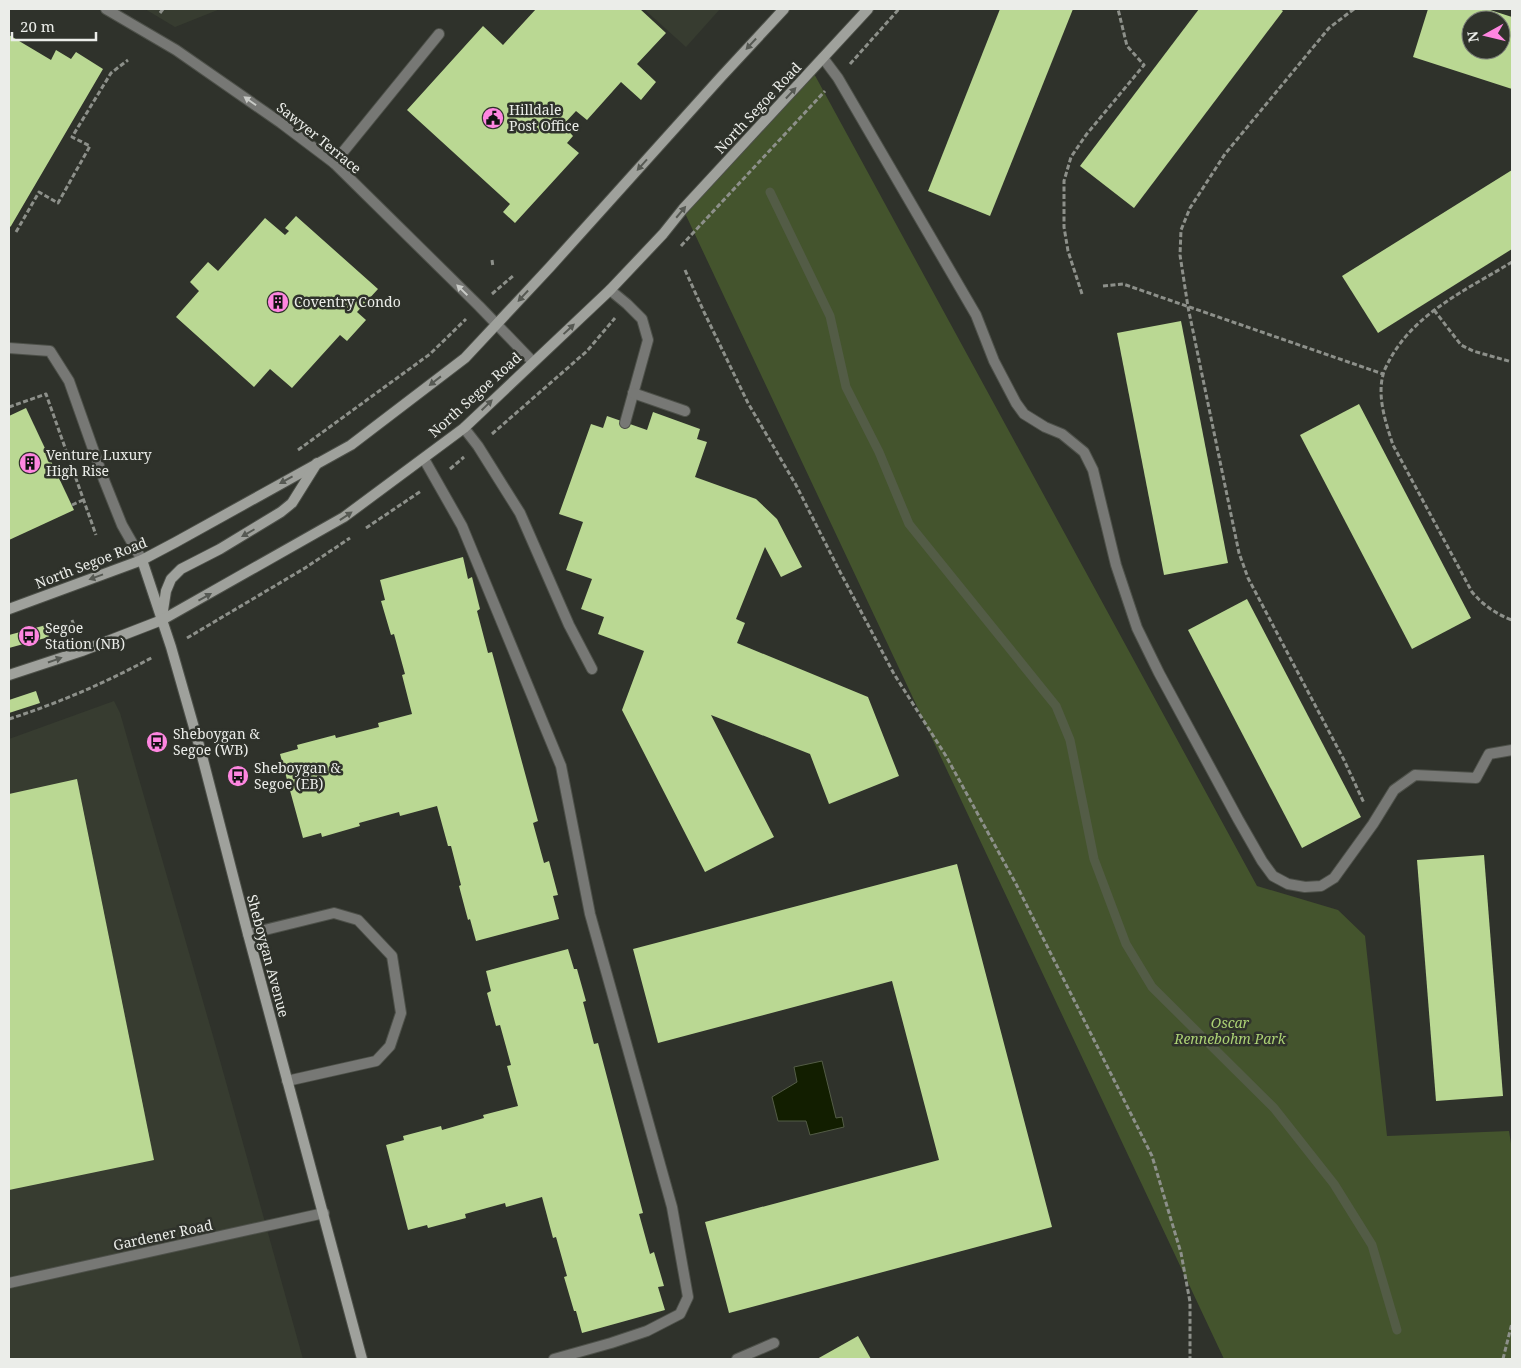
<svg xmlns="http://www.w3.org/2000/svg" width="1521" height="1368" viewBox="0 0 1521 1368" font-family="'Noto Serif',serif">
<rect width="100%" height="100%" fill="#2f322b"/>
<g fill="#373c30">
<polygon points="145,9 220,9 175,27"/>
<polygon points="644,9 720,9 686,47"/>
<polygon points="114,701 120,713 219,1057 303,1359 9,1359 9,739"/>
</g>
<polygon fill="#44542d" points="812,70 1257,886 1338,910 1365,936 1387,1136 1509,1131 1512,1150 1512,1359 1224,1359 683,209"/>
<polygon fill="#121e00" stroke="#535c46" points="822,1061 836,1118 842,1117 844,1127 810,1135 806,1121 778,1121 772,1097 797,1082 794,1067"/>
<g fill="none" stroke-linecap="round" stroke-linejoin="round">
<polyline stroke="#535c46" stroke-width="9" points="770,192 830,316 846,387 879,452 909,524 1056,706 1070,740 1094,859 1126,944 1152,987 1274,1108 1334,1184 1372,1245 1397,1330"/>
</g>
<g fill="#bad893" fill-rule="evenodd">
<polygon points="536,9 640,9 666,33 637,64 656,82 641,100 621,82 587,120 576,111 563,125 573,136 567,143 579,153 515,223 503,212 510,204 407,110 483,26 503,45"/>
<polygon points="1000,9 1073,9 990,216 928,191"/>
<polygon points="1199,9 1280,9 1283,11 1134,208 1080,166"/>
<path d="M1428 9H1487L1512 17V89L1413 57ZM1471 20H1501V50H1471Z"/>
<polygon points="9,35 51,60 56,50 71,59 76,52 103,69 11,226 9,228"/>
<polygon points="1512,170 1512,249 1378,333 1342,276"/>
<polygon points="296,216 378,289 357,312 366,320 347,341 340,335 292,388 270,369 254,387 176,317 199,291 190,282 208,262 218,271 265,218 285,235 289,231 285,228"/>
<polygon points="1181,321 1228,563 1164,575 1117,333"/>
<polygon points="1359,404 1471,618 1412,649 1300,435"/>
<polygon points="26,408 74,510 9,540 9,416"/>
<polygon points="653,412 700,429 697,439 707,442 695,477 756,499 777,519 802,567 781,577 765,547 736,619 745,623 737,643 868,697 899,776 829,804 810,754 711,715 774,837 705,872 622,710 644,651 598,634 604,617 581,609 592,579 566,570 583,522 559,514 591,424 603,428 607,416 647,430"/>
<polygon points="463,557 468,579 472,577 480,609 477,611 488,653 492,652 538,821 533,823 544,863 549,861 558,895 553,896 559,919 476,941 470,919 468,920 459,886 461,885 451,846 448,846 437,806 400,816 399,812 359,823 360,826 322,837 321,833 303,838 280,754 298,749 297,745 335,735 336,738 379,727 378,723 412,714 402,675 405,674 394,634 391,635 381,601 385,600 380,580"/>
<polygon points="1247,599 1361,817 1302,848 1188,630"/>
<polygon points="46,625 49,637 9,648 9,635"/>
<polygon points="36,691 40,703 9,713 9,700"/>
<polygon points="77,779 154,1160 9,1190 9,794"/>
<polygon points="1484,855 1503,1096 1436,1101 1417,860"/>
<polygon points="957,864 1052,1227 729,1313 705,1222 939,1160 892,981 658,1043 633,949"/>
<polygon points="568,949 574,969 577,969 586,1001 583,1002 594,1044 598,1043 643,1213 639,1214 650,1254 654,1252 664,1286 658,1287 665,1310 582,1333 576,1311 574,1311 564,1277 567,1276 556,1237 553,1238 542,1197 506,1207 505,1203 465,1214 466,1218 428,1228 427,1225 408,1230 386,1145 404,1140 403,1136 441,1126 442,1130 484,1118 483,1115 518,1106 507,1066 511,1065 500,1025 496,1026 487,993 491,991 486,971"/>
<polygon points="858,1336 871,1359 817,1359"/>
</g>
<g fill="none" stroke-linecap="round" stroke-linejoin="round">
<g stroke="#4d5049" stroke-width="12">
<g id="lane">
<polyline points="823,58 838,78 976,315 994,361 1016,403 1024,414 1045,427 1062,434 1084,452 1093,470 1116,565 1137,628 1159,673 1238,819 1262,861 1273,876 1288,884 1305,887 1321,886 1334,878 1373,824 1394,790 1415,775 1476,778 1489,754 1512,750"/>
<polyline points="334,163 439,34"/>
<polyline points="610,290 627,304 642,319 648,340 625,423"/>
<polyline points="9,348 50,351 69,381 104,480 122,525 142,560"/>
<polyline points="633,393 685,411"/>
<polyline points="464,428 478,446 520,513 569,625 592,669"/>
<polyline points="424,459 462,526 561,766 590,914 672,1207 688,1297 680,1314 647,1331 611,1343 554,1359"/>
<polyline points="248,934 334,913 358,920 392,956 401,1013 390,1046 376,1061 287,1081"/>
<polyline points="737,1359 774,1343"/>
</g>
</g>
<g stroke="#4d5049" stroke-width="12">
<g id="street">
<polyline points="106,9 176,50 281,123 334,163 479,306 533,362"/>
<polyline points="9,1283 324,1213"/>
</g>
</g>
<g stroke="#4d5049" stroke-width="12">
<g id="secondary">
<polyline points="142,560 171,647 201,752 248,934 362,1359"/>
<polyline points="9,609 142,560 176,542 351,445 465,358 550,267 721,77 784,9"/>
<polyline points="162,617 166,591 171,579 181,569 220,549 281,512 292,503 317,463"/>
<polyline points="9,675 82,651 162,620 344,517 464,428 610,290 663,234 683,209 868,9"/>
</g>
</g>
<g stroke="#8d908a" stroke-width="3" stroke-dasharray="5 2.5" stroke-linecap="butt">
<polyline points="1354,9 1329,28 1225,154 1190,208 1181,230 1180,255 1188,307 1239,553 1248,578 1344,760 1364,803"/>
<polyline points="160,13 163,9"/>
<polyline points="850,64 899,9"/>
<polyline points="16,232 39,192 58,203 90,146 72,137 111,73 128,60"/>
<polyline points="681,246 825,91"/>
<polyline points="492,260 493,267"/>
<path d="M1512 262C1468 289 1414 313 1389 361 1387 365 1384 370 1383 375 1377 397 1386 424 1393 445L1472 592C1483 605 1496 614 1512 620"/>
<polyline points="685,270 704,312 748,403 796,485 838,568 894,674 946,756 1015,882 1152,1156 1181,1253 1190,1302 1190,1359"/>
<polyline points="1103,286 1123,284 1383,374"/>
<polyline points="492,294 514,275"/>
<polyline points="1082,294 1068,251 1064,227 1064,181 1071,157 1086,135 1144,65 1127,46 1118,9"/>
<polyline points="1434,310 1461,345 1473,351 1512,362"/>
<polyline points="9,407 46,394 96,535"/>
<polyline points="492,434 587,351 615,318"/>
<polyline points="298,450 430,354 466,319"/>
<polyline points="450,469 464,457"/>
<polyline points="72,505 83,500"/>
<polyline points="366,528 421,491"/>
<polyline points="72,620 77,634"/>
<polyline points="187,638 305,568 350,538"/>
<path d="M9 719C59 703 107 682 153 657"/>
<polyline points="1503,1359 1512,1323"/>
</g>
<use href="#lane" stroke="#777875" stroke-width="10"/>
<use href="#street" stroke="#777875" stroke-width="10"/>
<use href="#secondary" stroke="#9fa19c" stroke-width="10"/>
</g>
<defs><path id="oneway-solid" d="M-6-.8H1V-3.2L6.5 0L1 3.2V.8H-6Z" transform="scale(1.25)"/></defs>
<g fill="#565953">
<use href="#oneway-solid" transform="translate(751 44) rotate(133)"/>
<use href="#oneway-solid" transform="translate(791 93) rotate(-47)"/>
<use href="#oneway-solid" transform="translate(642 165) rotate(132)"/>
<use href="#oneway-solid" transform="translate(681 212) rotate(-50)"/>
<use href="#oneway-solid" transform="translate(523 296) rotate(133)"/>
<use href="#oneway-solid" transform="translate(569 329) rotate(-43)"/>
<use href="#oneway-solid" transform="translate(435 381) rotate(142)"/>
<use href="#oneway-solid" transform="translate(487 405) rotate(-44)"/>
<use href="#oneway-solid" transform="translate(286 480) rotate(151)"/>
<use href="#oneway-solid" transform="translate(346 516) rotate(-34)"/>
<use href="#oneway-solid" transform="translate(248 533) rotate(150)"/>
<use href="#oneway-solid" transform="translate(96 577) rotate(160)"/>
<use href="#oneway-solid" transform="translate(205 597) rotate(-29)"/>
<use href="#oneway-solid" transform="translate(55 660) rotate(-19)"/>
</g>
<g fill="#c8cac6">
<use href="#oneway-solid" transform="translate(250 101) rotate(-145)"/>
<use href="#oneway-solid" transform="translate(462 290) rotate(-136)"/>
</g>
<defs>
<g id="civic-disc" transform="scale(1.125)"><circle r="9.5" fill="#fe86e0" stroke="#2f322b"/><path d="M-.6-6.5H3V-4.5H.6V-3L4-1V1h2V6H-6V1h2V-1L-.6-3ZM-1.2 2.5V6h2.4V2.5Z" fill="#111"/></g>
<g id="building-disc" transform="scale(1.125)"><circle r="9.5" fill="#fe86e0" stroke="#2f322b"/><path d="M-4-6H4V6H1V3H-1V6H-4ZM-2.5-4.3h1.7v1.8h-1.7ZM.8-4.3h1.7v1.8H.8ZM-2.5-1h1.7V.8h-1.7ZM.8-1h1.7V.8H.8Z" fill="#111"/></g>
<g id="bus-disc" transform="scale(1.125)"><circle r="9.5" fill="#fe86e0" stroke="#2f322b"/><path d="M-5-6H5V4H4V6H2V4H-2V6H-4V4H-5ZM-3.5-4V0h7V-4ZM-3.5 1.2v1.5H-2V1.2ZM2 1.2v1.5H3.5V1.2Z" fill="#111"/></g>
</defs>
<g fill-rule="evenodd">
<use href="#civic-disc" x="493" y="118"/>
<use href="#building-disc" x="278" y="302"/>
<use href="#building-disc" x="30" y="463"/>
<use href="#bus-disc" x="29" y="636"/>
<use href="#bus-disc" x="157" y="742"/>
<use href="#bus-disc" x="238" y="776"/>
</g>
<g text-anchor="middle" stroke-width="5" stroke-linejoin="round" paint-order="stroke">
<g font-size="14" fill="#ebede9" stroke="#2f322b">
<text transform="translate(758 108) rotate(-47)" y="5">North Segoe Road</text>
<text transform="translate(319 138) rotate(39)" y="5">Sawyer Terrace</text>
<text transform="translate(475 395) rotate(-42)" y="5">North Segoe Road</text>
<text transform="translate(91 563) rotate(-21)" y="5">North Segoe Road</text>
<text transform="translate(268 956) rotate(75)" y="5">Sheboygan Avenue</text>
<text transform="translate(163 1235) rotate(-12)" y="5">Gardener Road</text>
</g>
<g font-size="14" fill="#ebede9" stroke="#2f322b" text-anchor="start">
<text x="509" y="115">Hilldale<tspan x="509" dy="16">Post Office</tspan></text>
<text x="294" y="307">Coventry Condo</text>
<text x="46" y="460">Venture Luxury<tspan x="46" dy="16">High Rise</tspan></text>
<text x="45" y="633">Segoe<tspan x="45" dy="16">Station (NB)</tspan></text>
<text x="173" y="739">Sheboygan &amp;<tspan x="173" dy="16">Segoe (WB)</tspan></text>
<text x="254" y="773">Sheboygan &amp;<tspan x="254" dy="16">Segoe (EB)</tspan></text>
</g>
<g font-size="14" font-style="italic" fill="#abd174" stroke="#2f322b">
<text x="1230" y="1028">Oscar<tspan x="1230" dy="16">Rennebohm Park</tspan></text>
</g>
</g>
<rect width="1521" height="1368" fill="none" stroke="#ebede9" stroke-width="20"/>
<g transform="translate(1486 35) rotate(262)"><circle r="24" fill="#2f322b" stroke="#7a7d77"/>
<path d="M0-4L9 19L0 12L-9 19Z" fill="#fe86e0"/>
<text y="-8" font-size="14" font-weight="bold" text-anchor="middle" fill="#ebede9">N</text>
</g>
<path d="M12 32v8h84v-8" fill="none" stroke="#ebede9" stroke-width="2.5"/>
<text x="20" y="32" font-size="15" fill="#ebede9" stroke="#2f322b" stroke-width="4" paint-order="stroke">20 m</text>
</svg>
